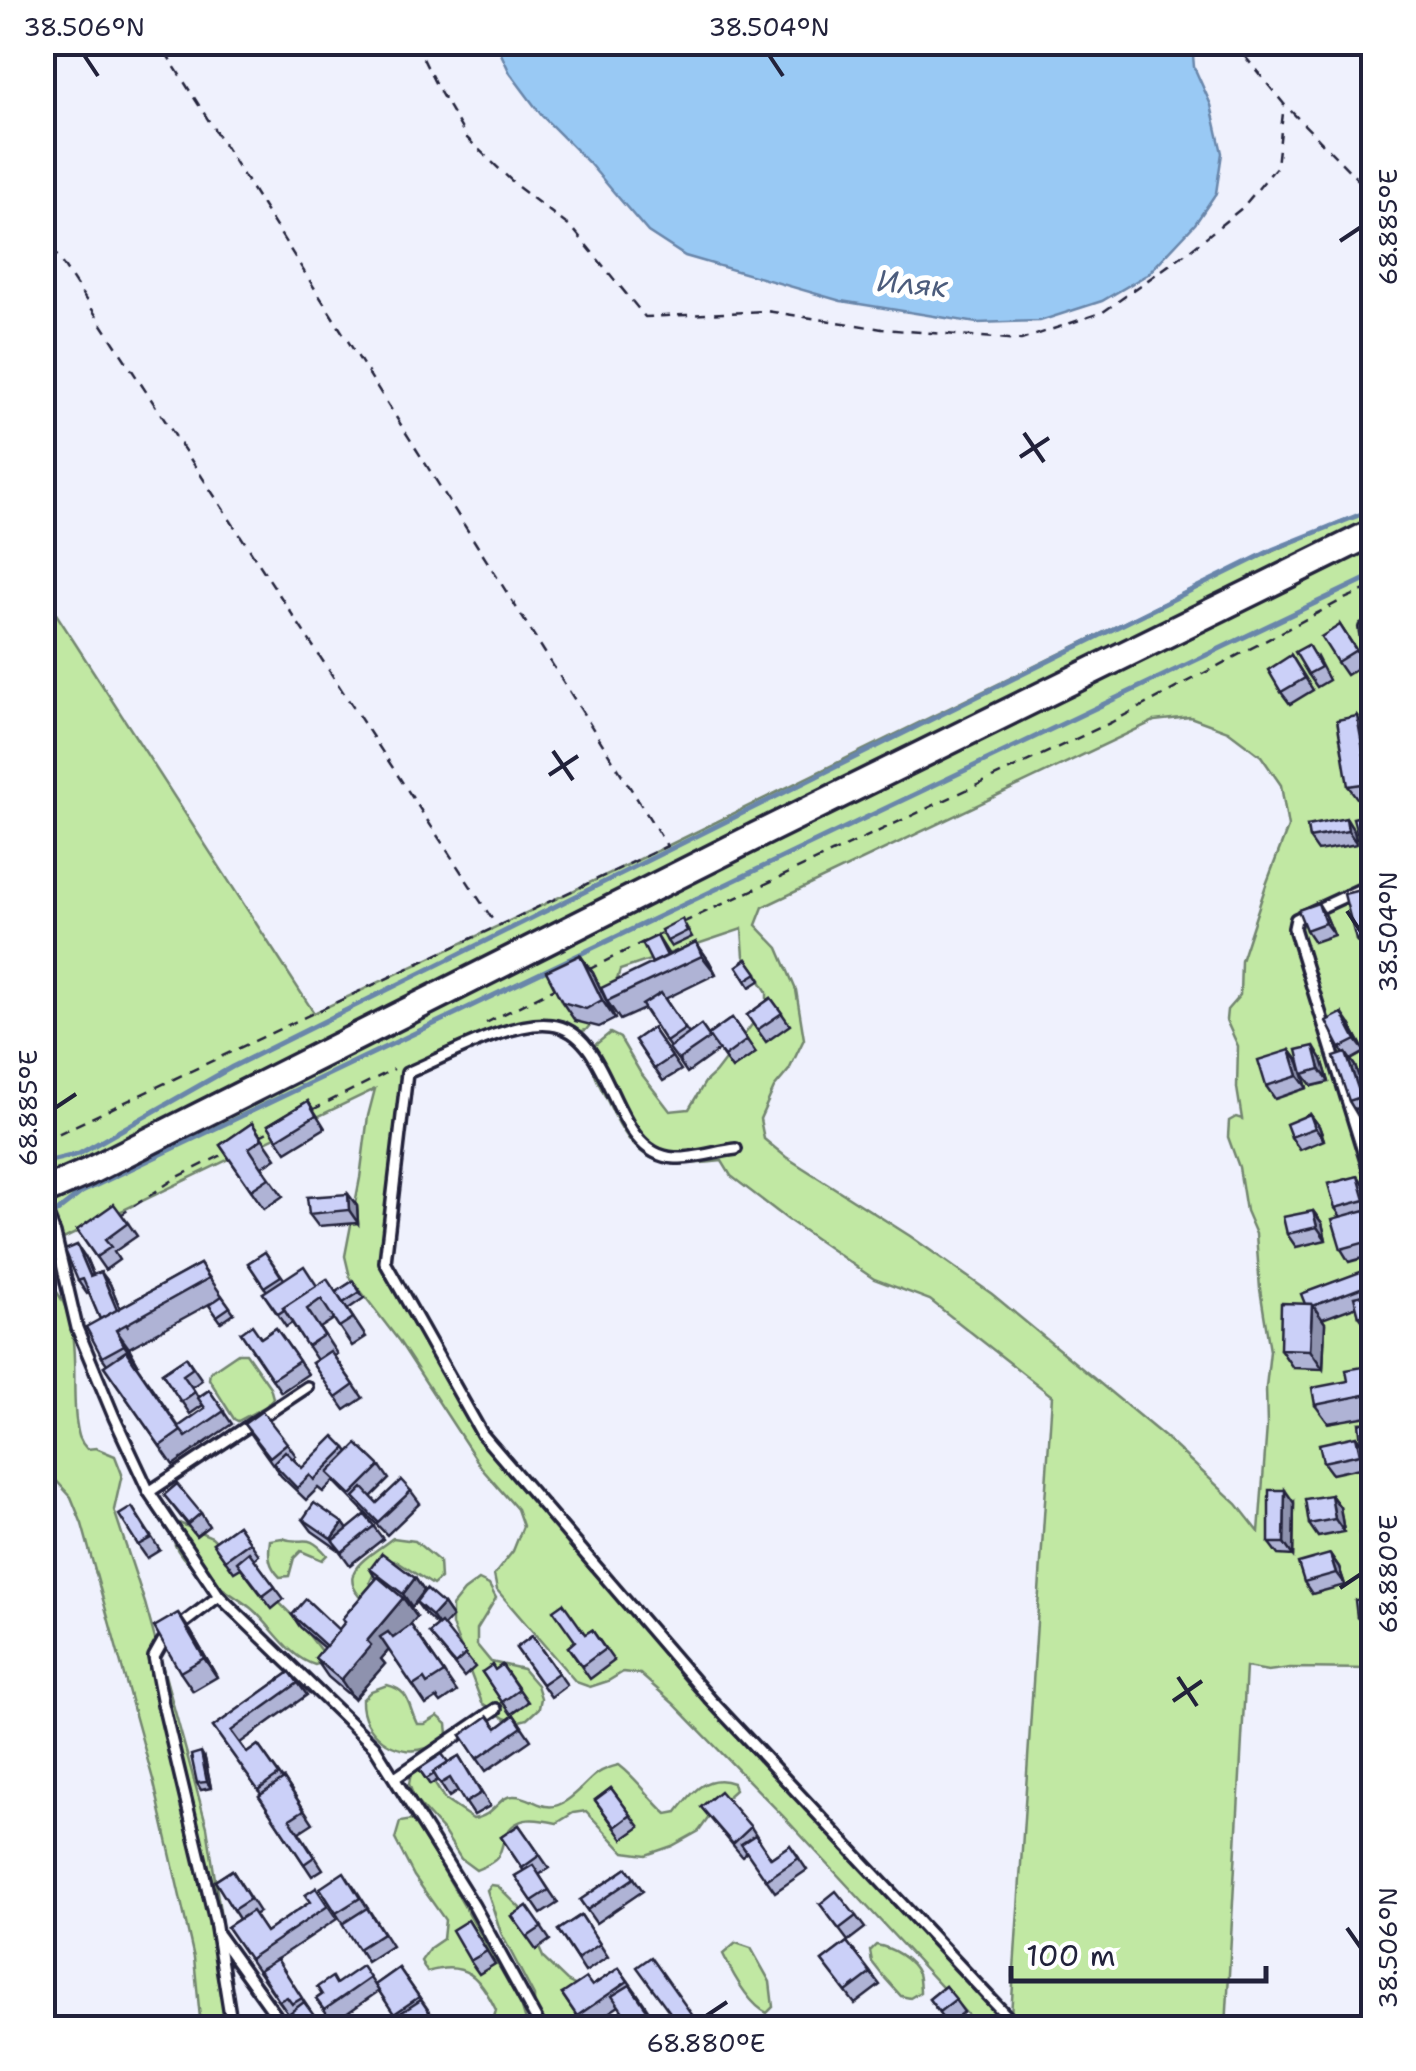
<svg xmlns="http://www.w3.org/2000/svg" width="1416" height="2071" viewBox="0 0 1416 2071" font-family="'Shantell Sans',sans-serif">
<rect width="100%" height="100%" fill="#eff1fd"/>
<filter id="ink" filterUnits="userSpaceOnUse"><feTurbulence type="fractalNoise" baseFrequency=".01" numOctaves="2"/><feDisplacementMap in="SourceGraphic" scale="20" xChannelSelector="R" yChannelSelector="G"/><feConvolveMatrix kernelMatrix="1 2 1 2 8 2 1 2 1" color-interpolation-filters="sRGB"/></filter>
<g filter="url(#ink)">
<g fill="#c1e8a3" stroke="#72856f" stroke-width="2.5" fill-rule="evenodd">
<path d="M1373 510V1669L1290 1668 1268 1671 1246 1667 1226 2028H980L783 1816 674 1704 640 1674 623 1672 608 1681 590 1687 576 1682 497 1590 494 1575 513 1551 523 1526 517 1509 483 1470 399 1341 350 1277 345 1256 360 1178 368 1116 375 1089 55 1243 42 1200 43 1139 49 1138 42 1128V592L314 1013 661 849 1233 569 1339 522ZM1190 717 1228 731 1261 756 1281 785 1288 827 1266 885 1241 961 1240 995 1227 1010 1226 1020 1238 1046 1237 1088 1242 1119 1236 1117 1229 1121 1228 1137 1239 1167 1246 1211 1256 1234 1260 1289 1270 1351 1266 1387 1267 1426 1259 1532 1237 1504 1166 1438 992 1294 910 1236 786 1157 764 1139 760 1119 774 1088 789 1070 804 1039 796 990 778 948 756 925 763 907 1154 721ZM742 929 744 956 767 992V1005L715 1073 705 1082 689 1109 670 1111 640 1072 620 1038 610 1033 590 1049C590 1069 599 1084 608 1102 637 1165 655 1168 722 1161L731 1176 787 1219 874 1279 930 1300 1052 1396 1011 2015 713 1696 482 1434 386 1263 407 1073 515 1028 552 1025 576 1033 586 1030 611 999 620 970Z"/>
<path d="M43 1278C86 1310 70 1373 76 1420 78 1432 78 1440 87 1449L96 1448 115 1456 122 1474 114 1510 145 1603 207 1827 238 2028H201L194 1958 154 1783 82 1524 71 1497 43 1466Z"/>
<polygon points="238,1353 246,1353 270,1387 273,1398 266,1406 238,1421 234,1419 209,1379 210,1372"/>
<path d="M179 1523 212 1537 298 1621 321 1651V1663L315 1665C287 1656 274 1628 252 1609 232 1592 185 1570 175 1545 173 1537 175 1529 179 1523Z"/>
<path d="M282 1538C305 1547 305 1530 327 1555L322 1560 301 1551 294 1558 289 1576 280 1577C268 1565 268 1555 270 1540Z"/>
<path d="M393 1538 415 1541 439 1561 440 1579 433 1585 396 1561H386L375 1571 370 1582 373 1587 368 1604C331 1574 367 1558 393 1538Z"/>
<polygon points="479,1580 489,1585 496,1598 477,1629 477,1645 491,1662 523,1669 537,1685 541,1698 539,1708 527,1719 516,1722 504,1718 482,1703 452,1625 452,1606 464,1591"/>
<path d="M387 1685C411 1691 407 1704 417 1724H425L438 1716 447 1724 448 1734C442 1739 435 1746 427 1748 395 1759 361 1732 362 1700L371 1691Z"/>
<path d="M619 1765C639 1780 649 1798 667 1814L677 1812C692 1792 707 1773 733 1783L735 1790 717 1806 699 1831 672 1846 646 1855 624 1852 586 1811 573 1813 557 1823C539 1819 516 1814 506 1835 502 1842 502 1851 497 1858 492 1864 483 1867 476 1870L461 1859 444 1832 415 1800 409 1784 411 1773 417 1769 425 1768 445 1800 473 1819C495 1816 498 1796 513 1796 534 1795 543 1816 566 1801 589 1786 588 1772 619 1765Z"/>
<path d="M412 1820 437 1859 521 2005 528 2028H491L496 2010C480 1977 466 1960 427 1972L421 1961 430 1948 443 1939 445 1920 414 1876 395 1839 400 1822Z"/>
<polygon points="491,1885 498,1886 522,1910 544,1959 567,1981 582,1989 607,2023 604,2028 535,2028 534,1996 501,1933 487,1890"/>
<path d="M736 1943 751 1948 770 1982 773 2007 767 2013C748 2004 732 1973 723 1954Z"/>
<path d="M876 1945C891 1947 912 1959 918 1974 919 1976 920 1990 920 1992L910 1998 901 1996 883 1976 872 1962 870 1951Z"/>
</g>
<polygon fill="#99c9f4" stroke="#6986aa" stroke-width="2.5" points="496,43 1192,43 1194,67 1211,105 1222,153 1216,193 1195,224 1148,274 1102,301 1040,321 977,323 841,301 685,256 648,232 588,162 542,116 510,73"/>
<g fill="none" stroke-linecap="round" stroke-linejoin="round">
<g stroke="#6986aa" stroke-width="5">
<polyline points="42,1163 79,1154 232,1067 1274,549 1374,509"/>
<polyline points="42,1223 82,1192 1374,575"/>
</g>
<g stroke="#22223b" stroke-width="16">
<g id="lane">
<polyline points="1374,624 1365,628 1374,683"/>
<polyline points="1374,883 1296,919 1294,928 1374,1187"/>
<path d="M736 1149C718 1151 692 1159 675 1158 609 1155 615 1032 551 1025 511 1020 445 1057 407 1073L385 1262 482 1434 710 1699 1018 2028"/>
<polyline points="42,1201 55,1234 77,1328 114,1417 149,1492 219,1596 176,1629 163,1641 154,1657 163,1704 215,1921 232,2028"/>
<polyline points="149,1492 307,1387"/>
<polyline points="219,1596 374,1746 474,1906 541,2028"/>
<polyline points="395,1778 496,1709"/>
<polyline points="219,1936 285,2028"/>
</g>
</g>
<g stroke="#22223b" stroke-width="32">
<polyline id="secondary" points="42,1192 88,1172 756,836 1374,532"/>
</g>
<g stroke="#22223b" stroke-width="2.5" stroke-dasharray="10 8" stroke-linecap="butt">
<polyline points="415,42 437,87 467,138 518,187 574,230 645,317 767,311 882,329 1021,340 1103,312 1190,250 1242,208 1277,166 1284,104"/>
<polyline points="1233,42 1284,104 1374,196"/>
<polyline points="42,233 496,925"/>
<polyline points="682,923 1112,722 1342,600 1374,586"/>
<polyline points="588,970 661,933"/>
<polyline points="486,1023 555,988"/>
<polyline points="312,1110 394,1069"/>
<polyline points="258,1137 273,1129"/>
<polyline points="42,1139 49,1138 667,846 159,42"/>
<polyline points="119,1216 176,1178 228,1152"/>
</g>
<use href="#lane" stroke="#fff" stroke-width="9"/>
<use href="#secondary" stroke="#fff" stroke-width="25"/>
</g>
<g fill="#afb3d5" stroke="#22223b" stroke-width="2.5">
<polygon points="1340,625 1365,663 1346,675 1337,662"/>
<polygon points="1291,655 1313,690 1290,704 1281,692"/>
<polygon points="1317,657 1329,680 1317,687 1308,674"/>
<polygon points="1357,716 1370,735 1374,754 1374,803 1362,805 1348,786"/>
<polygon points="1374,813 1374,855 1369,856 1360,843"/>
<polygon points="1307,826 1354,831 1357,844 1318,851 1309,838"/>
<polygon points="1369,903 1374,921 1374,950 1365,952 1356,940"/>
<polygon points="1326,916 1334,935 1314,942 1306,930"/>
<polygon points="686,926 692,937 671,947 667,941"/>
<polygon points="657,936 669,955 696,942 709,961 716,974 665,999 689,1034 701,1025 719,1050 687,1073 644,1009 620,1020 607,1001 652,963"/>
<polygon points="580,955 593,973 615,1019 599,1027 575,1021 562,1002"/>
<polygon points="747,959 761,980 750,987 737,966"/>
<polygon points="771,998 790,1025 766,1042 747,1015"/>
<polygon points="732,1018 756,1053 732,1069 708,1035"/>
<polygon points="1351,1026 1365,1052 1351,1060 1355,1066 1368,1103 1374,1101 1374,1143 1349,1101 1344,1054 1340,1048"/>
<polygon points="652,1028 681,1070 663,1081 635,1040"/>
<polygon points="1290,1050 1299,1062 1307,1088 1275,1099 1266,1086"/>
<polygon points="1322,1059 1329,1082 1312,1086 1303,1074"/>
<polygon points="308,1101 325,1128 286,1152 268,1125"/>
<polygon points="1310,1114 1319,1126 1324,1140 1300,1150 1291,1137"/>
<polygon points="252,1123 276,1158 262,1167 283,1196 264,1209 220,1145"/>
<polygon points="1367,1188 1373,1213 1368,1214 1374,1222 1374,1255 1349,1262 1341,1249 1341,1217 1335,1208"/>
<polygon points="348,1194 357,1206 358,1223 318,1226 309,1214"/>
<polygon points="1313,1211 1322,1223 1326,1240 1296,1247 1287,1234"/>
<polygon points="128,1223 137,1236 114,1252 119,1260 105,1270 77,1230"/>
<polygon points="265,1252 284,1279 318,1286 336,1292 353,1281 364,1298 348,1309 344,1304 366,1337 352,1346 334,1319 320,1328 337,1354 334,1356 363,1398 345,1410 312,1363 317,1360 292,1323 286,1327 263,1293 267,1291 248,1263"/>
<polygon points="86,1258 93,1275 110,1284 120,1308 200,1264 234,1313 221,1322 209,1305 211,1303 129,1348 138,1364 136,1365 179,1427 205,1408 203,1405 190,1414 162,1373 186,1357 202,1380 192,1387 198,1397 209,1390 232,1424 173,1465 104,1366 107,1364 102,1357 100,1319 89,1293 87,1294 78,1281"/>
<polygon points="1371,1268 1374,1271 1374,1327 1368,1328 1359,1316 1357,1306 1322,1319 1325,1323 1323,1369 1293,1368 1280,1349 1305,1304"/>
<polygon points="276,1328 308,1374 281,1392 241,1333 261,1338"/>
<polygon points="1374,1365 1374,1415 1328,1423 1315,1405 1348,1381"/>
<polygon points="1374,1422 1374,1455 1369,1456 1365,1449 1369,1466 1332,1474 1323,1462 1361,1443"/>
<polygon points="244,1424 287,1443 296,1456 293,1458 302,1468 346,1448 349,1452 380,1466 389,1479 371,1497 377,1503 411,1491 420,1503 387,1535 334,1481 323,1492 318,1488 306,1500 281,1476"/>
<polygon points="164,1495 201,1513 209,1526 196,1536"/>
<polygon points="1331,1495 1340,1507 1344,1532 1318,1537 1309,1524"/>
<polygon points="1294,1503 1293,1556 1278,1555 1269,1543"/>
<polygon points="132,1507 160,1550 147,1558 138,1545"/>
<polygon points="365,1515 383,1539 350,1565 339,1550 312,1531 303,1519 343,1523 348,1530"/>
<polygon points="238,1525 259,1555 254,1559 284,1599 272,1609 241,1568 234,1572 213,1543"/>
<polygon points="1374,1531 1374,1573 1371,1573 1362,1560"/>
<polygon points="1330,1554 1339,1567 1345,1585 1312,1594 1304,1582"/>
<polygon points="370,1569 415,1578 424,1591 412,1607 407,1603 417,1617 407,1628 411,1625 457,1692 441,1703 437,1698 426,1705 389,1650 381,1659 385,1664 354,1699 328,1677 315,1658 324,1648 300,1627 292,1615 339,1630 344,1623 342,1619 376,1579"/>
<polygon points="1374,1598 1374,1628 1366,1629 1357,1617"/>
<polygon points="416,1602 443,1604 452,1617 443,1626 475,1667 464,1677 429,1633 438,1626 425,1614"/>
<polygon points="592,1630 614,1661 590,1679 568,1647"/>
<polygon points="191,1632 217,1677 193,1691 180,1672"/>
<polygon points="532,1636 567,1685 551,1697 516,1648"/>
<polygon points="502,1665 528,1702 511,1714 482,1672 495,1670"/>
<polygon points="290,1672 307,1695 240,1743 247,1753 258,1745 283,1780 284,1779 313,1823 299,1832 323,1869 312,1876 259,1796 261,1794 213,1727"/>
<polygon points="514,1715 531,1740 486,1771 461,1735 497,1728"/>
<polygon points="459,1756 490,1806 474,1815 458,1791 449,1797 438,1780 430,1785 419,1769 448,1762"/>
<polygon points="205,1759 211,1788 201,1790 197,1783"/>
<polygon points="611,1788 640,1827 623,1839 595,1800"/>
<polygon points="701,1807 751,1827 771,1858 790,1845 807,1870 775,1892 747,1852 742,1856"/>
<polygon points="519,1825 549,1868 539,1875 558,1903 541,1914 515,1876 524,1871 501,1837"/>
<polygon points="627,1868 643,1891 596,1923 580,1900"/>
<polygon points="232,1870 259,1912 254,1915 266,1932 310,1902 316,1888 337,1919 277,1959 310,2011 288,2014 227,1927 239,1919 215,1881"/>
<polygon points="353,1885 392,1946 367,1962 320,1888"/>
<polygon points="820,1904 856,1916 865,1928 848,1941"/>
<polygon points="527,1906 550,1940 536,1950 512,1916"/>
<polygon points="581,1915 608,1957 585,1972 558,1930"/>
<polygon points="468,1920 495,1964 479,1974 470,1961"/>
<polygon points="847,1942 880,1985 855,2004 822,1961"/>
<polygon points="399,1968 441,2028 404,2028 375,1985"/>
<polygon points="619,1968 637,1993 660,2028 634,2028 619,2006 585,2028 562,1994 592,1986"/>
<polygon points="370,1978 379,1991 333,2023 316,1999 336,1984"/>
<polygon points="945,1986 964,2012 948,2025 929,1999"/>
</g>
<g fill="#8e92ae" stroke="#22223b" stroke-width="2.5">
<polygon points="1357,716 1370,735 1374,754 1374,789 1369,783"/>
<polygon points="1346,818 1354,831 1357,844 1348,831"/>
<polygon points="1360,890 1369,903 1374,921 1374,937"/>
<polygon points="1318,903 1326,916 1334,935 1325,923"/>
<polygon points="696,942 709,961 716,974 702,956"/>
<polygon points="580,955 593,973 615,1019 602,1000"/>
<polygon points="1342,1013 1351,1026 1365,1052 1356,1040"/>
<polygon points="1314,1046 1322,1059 1329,1082 1320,1069"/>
<polygon points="1290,1050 1299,1062 1307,1088 1298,1076"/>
<polygon points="1346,1053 1355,1066 1370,1109 1361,1097"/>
<polygon points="1310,1114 1319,1126 1324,1140 1315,1128"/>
<polygon points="1358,1176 1367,1188 1373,1213 1365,1200"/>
<polygon points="348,1194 357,1206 358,1223 349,1210"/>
<polygon points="1365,1210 1374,1222 1374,1239"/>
<polygon points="1313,1211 1322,1223 1326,1240 1317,1227"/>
<polygon points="77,1245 86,1258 99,1289 90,1276"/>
<polygon points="101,1272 110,1284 128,1327 119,1314"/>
<polygon points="1312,1304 1325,1323 1323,1369 1310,1350"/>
<polygon points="116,1330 129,1348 138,1364 124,1345"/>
<polygon points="1356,1436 1365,1449 1369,1466 1360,1454"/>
<polygon points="1285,1490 1294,1503 1293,1556 1284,1543"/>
<polygon points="1331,1495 1340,1507 1344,1532 1335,1519"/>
<polygon points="343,1523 352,1535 341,1551 332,1539"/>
<polygon points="1330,1554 1339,1567 1345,1585 1336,1573"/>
<polygon points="415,1578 424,1591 412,1607 403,1594"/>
<polygon points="403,1598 417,1617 381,1659 385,1664 354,1699 341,1680 367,1641"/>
<polygon points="443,1604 452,1617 441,1629 432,1616"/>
<polygon points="178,1613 191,1632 217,1677 204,1658"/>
<polygon points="201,1752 205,1759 211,1788 207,1782"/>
</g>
<g fill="#cbd0f8" stroke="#22223b" stroke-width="2.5">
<polygon points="1374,617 1374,632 1367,621"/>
<polygon points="1340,625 1356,650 1337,662 1321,637"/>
<polygon points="1308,645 1321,667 1308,674 1295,652"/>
<polygon points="1291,655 1305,678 1281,692 1268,670"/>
<polygon points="1357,716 1369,783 1348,786 1337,720"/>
<polygon points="1374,813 1374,840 1360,843 1353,818"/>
<polygon points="1346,818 1348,831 1309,838 1307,826"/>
<polygon points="1360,890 1372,935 1356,940 1344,894"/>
<polygon points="1318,903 1325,923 1306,930 1298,910"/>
<polygon points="682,919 687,931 667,941 661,930"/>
<polygon points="657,936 667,956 652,963 642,943"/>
<polygon points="696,942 702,956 607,1001 601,988"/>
<polygon points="580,955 602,1000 586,1009 562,1002 546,971"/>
<polygon points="747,959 757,973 746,980 737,966"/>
<polygon points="661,993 685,1029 666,1042 642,1005"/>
<polygon points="771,998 782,1013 757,1030 747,1015"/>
<polygon points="1342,1013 1356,1040 1340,1048 1326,1021"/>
<polygon points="732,1018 747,1040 724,1057 708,1035"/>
<polygon points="701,1025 710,1038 678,1060 669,1048"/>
<polygon points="652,1028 672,1057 654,1069 635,1040"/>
<polygon points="1314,1046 1320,1069 1303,1074 1297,1050"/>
<polygon points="1290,1050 1298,1076 1266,1086 1258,1060"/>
<polygon points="1346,1053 1361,1097 1349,1101 1334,1057"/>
<polygon points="308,1101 316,1115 277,1139 268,1125"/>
<polygon points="1374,1101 1374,1127 1365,1130 1355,1109"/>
<polygon points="1310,1114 1315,1128 1291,1137 1286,1124"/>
<polygon points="252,1123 262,1139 249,1148 269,1178 251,1190 220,1145"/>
<polygon points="1358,1176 1365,1200 1335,1208 1328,1184"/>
<polygon points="348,1194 349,1210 309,1214 307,1197"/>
<polygon points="114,1204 128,1223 105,1240 111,1247 96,1257 77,1230"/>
<polygon points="1365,1210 1374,1240 1341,1249 1332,1219"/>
<polygon points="1313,1211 1317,1227 1287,1234 1283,1217"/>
<polygon points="77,1245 90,1276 101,1272 117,1310 100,1319 83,1279 78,1281 65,1250"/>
<polygon points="265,1252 281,1276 264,1287 248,1263"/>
<polygon points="200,1264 209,1278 116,1330 124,1345 102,1357 86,1327"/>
<polygon points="304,1266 317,1286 283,1308 284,1310 278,1314 263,1293"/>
<polygon points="1371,1268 1374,1274 1374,1283 1313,1306 1312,1304 1305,1304 1301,1294"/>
<polygon points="327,1279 353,1318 339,1327 321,1299 307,1309 324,1335 307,1346 283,1308"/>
<polygon points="353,1281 360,1292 343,1303 336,1292"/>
<polygon points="1372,1293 1374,1312 1359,1316 1354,1297"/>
<polygon points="222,1296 230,1307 217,1316 209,1305"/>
<polygon points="1281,1303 1312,1304 1310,1350 1280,1349"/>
<polygon points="252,1325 261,1338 276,1328 299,1361 272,1379 241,1333"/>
<polygon points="126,1351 181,1431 160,1446 104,1366"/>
<polygon points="330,1351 354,1385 336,1398 312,1363"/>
<polygon points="186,1357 193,1368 183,1375 195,1392 181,1402 162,1373"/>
<polygon points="1374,1365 1374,1393 1315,1405 1312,1388 1348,1381 1346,1370"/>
<polygon points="209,1390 224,1411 186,1437 178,1427 205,1408 198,1398"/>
<polygon points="262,1411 287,1443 270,1457 244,1424"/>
<polygon points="1374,1422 1374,1442 1361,1443 1359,1423"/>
<polygon points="334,1436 346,1448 314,1480 310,1475 297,1488 273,1463 285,1451 302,1468"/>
<polygon points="1356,1436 1360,1454 1323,1462 1319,1444"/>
<polygon points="357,1444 380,1466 351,1495 328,1473"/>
<polygon points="401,1480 411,1491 378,1522 354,1497 363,1488 377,1503"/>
<polygon points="177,1484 201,1513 188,1524 164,1495"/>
<polygon points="1269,1490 1285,1490 1284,1543 1269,1543"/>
<polygon points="1331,1495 1335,1519 1309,1524 1305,1499"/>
<polygon points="314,1503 343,1523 332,1539 303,1519"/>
<polygon points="132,1507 151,1538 138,1545 119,1515"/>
<polygon points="365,1515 374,1526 342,1552 333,1541"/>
<polygon points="238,1525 250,1542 225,1560 213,1543"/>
<polygon points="1374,1531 1374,1559 1362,1560 1359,1533"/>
<polygon points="249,1552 275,1587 263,1596 237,1562"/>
<polygon points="382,1553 415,1578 403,1594 370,1569"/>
<polygon points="1330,1554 1336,1573 1304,1582 1298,1563"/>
<polygon points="378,1577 403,1598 367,1641 371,1645 341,1680 315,1658 345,1622 342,1619"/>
<polygon points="426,1589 443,1604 432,1616 416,1602"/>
<polygon points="1374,1598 1374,1614 1357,1617 1355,1600"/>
<polygon points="306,1599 339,1630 326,1646 292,1615"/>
<polygon points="563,1603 585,1634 592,1630 605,1649 582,1666 568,1647 575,1641 553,1610"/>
<polygon points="178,1613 204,1658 180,1672 154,1627"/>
<polygon points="441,1623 466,1654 455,1664 429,1633"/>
<polygon points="411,1625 444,1673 427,1684 424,1679 413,1686 380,1637 388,1632 393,1638"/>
<polygon points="532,1636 558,1673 542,1684 516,1648"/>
<polygon points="492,1665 495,1670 502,1665 519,1690 502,1702 482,1672"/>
<polygon points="290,1672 298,1683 231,1731 247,1753 258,1745 279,1775 258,1790 213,1727"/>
<polygon points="514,1715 522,1727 477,1759 461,1735 488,1716 497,1728"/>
<polygon points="201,1752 207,1782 197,1783 191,1755"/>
<polygon points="442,1754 448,1762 433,1772 434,1774 426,1779 419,1769"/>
<polygon points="459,1756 481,1793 465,1803 450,1778 440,1784 433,1772"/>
<polygon points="284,1779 304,1810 290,1819 314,1857 304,1864 259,1796"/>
<polygon points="611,1788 631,1815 615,1827 595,1800"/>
<polygon points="720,1791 751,1827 733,1844 701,1807"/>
<polygon points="519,1825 540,1855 522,1868 501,1837"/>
<polygon points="755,1835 771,1858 790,1845 799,1858 766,1880 741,1844"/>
<polygon points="533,1865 549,1890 532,1901 515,1876"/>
<polygon points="627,1868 634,1878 587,1910 580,1900"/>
<polygon points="232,1870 250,1899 233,1910 215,1881"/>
<polygon points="344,1872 360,1898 336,1913 320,1888"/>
<polygon points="316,1888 328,1906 249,1959 227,1927 252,1911 266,1932 310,1902 305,1895"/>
<polygon points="836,1891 856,1916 839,1929 820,1904"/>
<polygon points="527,1906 542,1927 527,1937 512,1916"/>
<polygon points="367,1908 383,1933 358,1949 342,1924"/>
<polygon points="581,1915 600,1944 577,1959 558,1930"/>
<polygon points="468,1920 487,1951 470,1961 452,1930"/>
<polygon points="847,1942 871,1973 846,1992 822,1961"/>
<polygon points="651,1957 700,2026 696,2028 669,2028 677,2022 637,1967"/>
<polygon points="277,1959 302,1998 292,2004 287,1997 279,2001 259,1970"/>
<polygon points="362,1966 370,1978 324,2010 316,1999 322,1995 317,1987 332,1977 336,1984"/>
<polygon points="399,1968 419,1997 394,2014 375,1985"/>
<polygon points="619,1968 628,1981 577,2016 562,1994 586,1978 592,1986"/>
<polygon points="630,1985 659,2027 656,2028 634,2028 612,1996"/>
<polygon points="945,1986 956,1999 939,2012 929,1999"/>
<polygon points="421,2000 440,2028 404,2028 396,2016"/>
<polygon points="304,2002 323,2028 297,2028 287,2015"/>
</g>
</g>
<path fill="none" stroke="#22223b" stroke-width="4" d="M84 55 98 76M769 55 783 76M1340 241 1361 227M1024 433 1044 462M1020 457 1049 438M553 751 573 780M549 775 578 756M1347 911 1361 932M55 1108 76 1094M1340 1588 1361 1574M1178 1677 1197 1706M1173 1701 1202 1681M1347 1928 1361 1948M706 2016 727 2002"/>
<g text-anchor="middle" stroke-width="10" stroke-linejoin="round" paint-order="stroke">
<g font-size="30" font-style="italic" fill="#4c5c7c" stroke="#fff">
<text transform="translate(912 284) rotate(5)" y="10">Иляк</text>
</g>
</g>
<rect width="1416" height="2071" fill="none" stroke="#fff" stroke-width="110"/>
<path d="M1011 1966v15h255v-15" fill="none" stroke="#22223b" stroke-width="5"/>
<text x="1026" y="1966" font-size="30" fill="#22223b" stroke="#ffffff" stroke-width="8" paint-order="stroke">100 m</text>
<rect x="55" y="55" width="1306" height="1961" fill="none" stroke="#22223b" stroke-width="4"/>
<g font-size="25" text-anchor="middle" fill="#22223b">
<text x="84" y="36">38.506°N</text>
<text x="769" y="36">38.504°N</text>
<text transform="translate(1388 227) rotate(-90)" y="9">68.885°E</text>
<text transform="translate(1388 932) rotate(-90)" y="9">38.504°N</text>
<text transform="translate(28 1108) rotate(-90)" y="9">68.885°E</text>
<text transform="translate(1388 1574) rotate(-90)" y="9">68.880°E</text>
<text transform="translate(1388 1948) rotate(-90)" y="9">38.506°N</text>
<text x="706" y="2052">68.880°E</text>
</g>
</svg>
